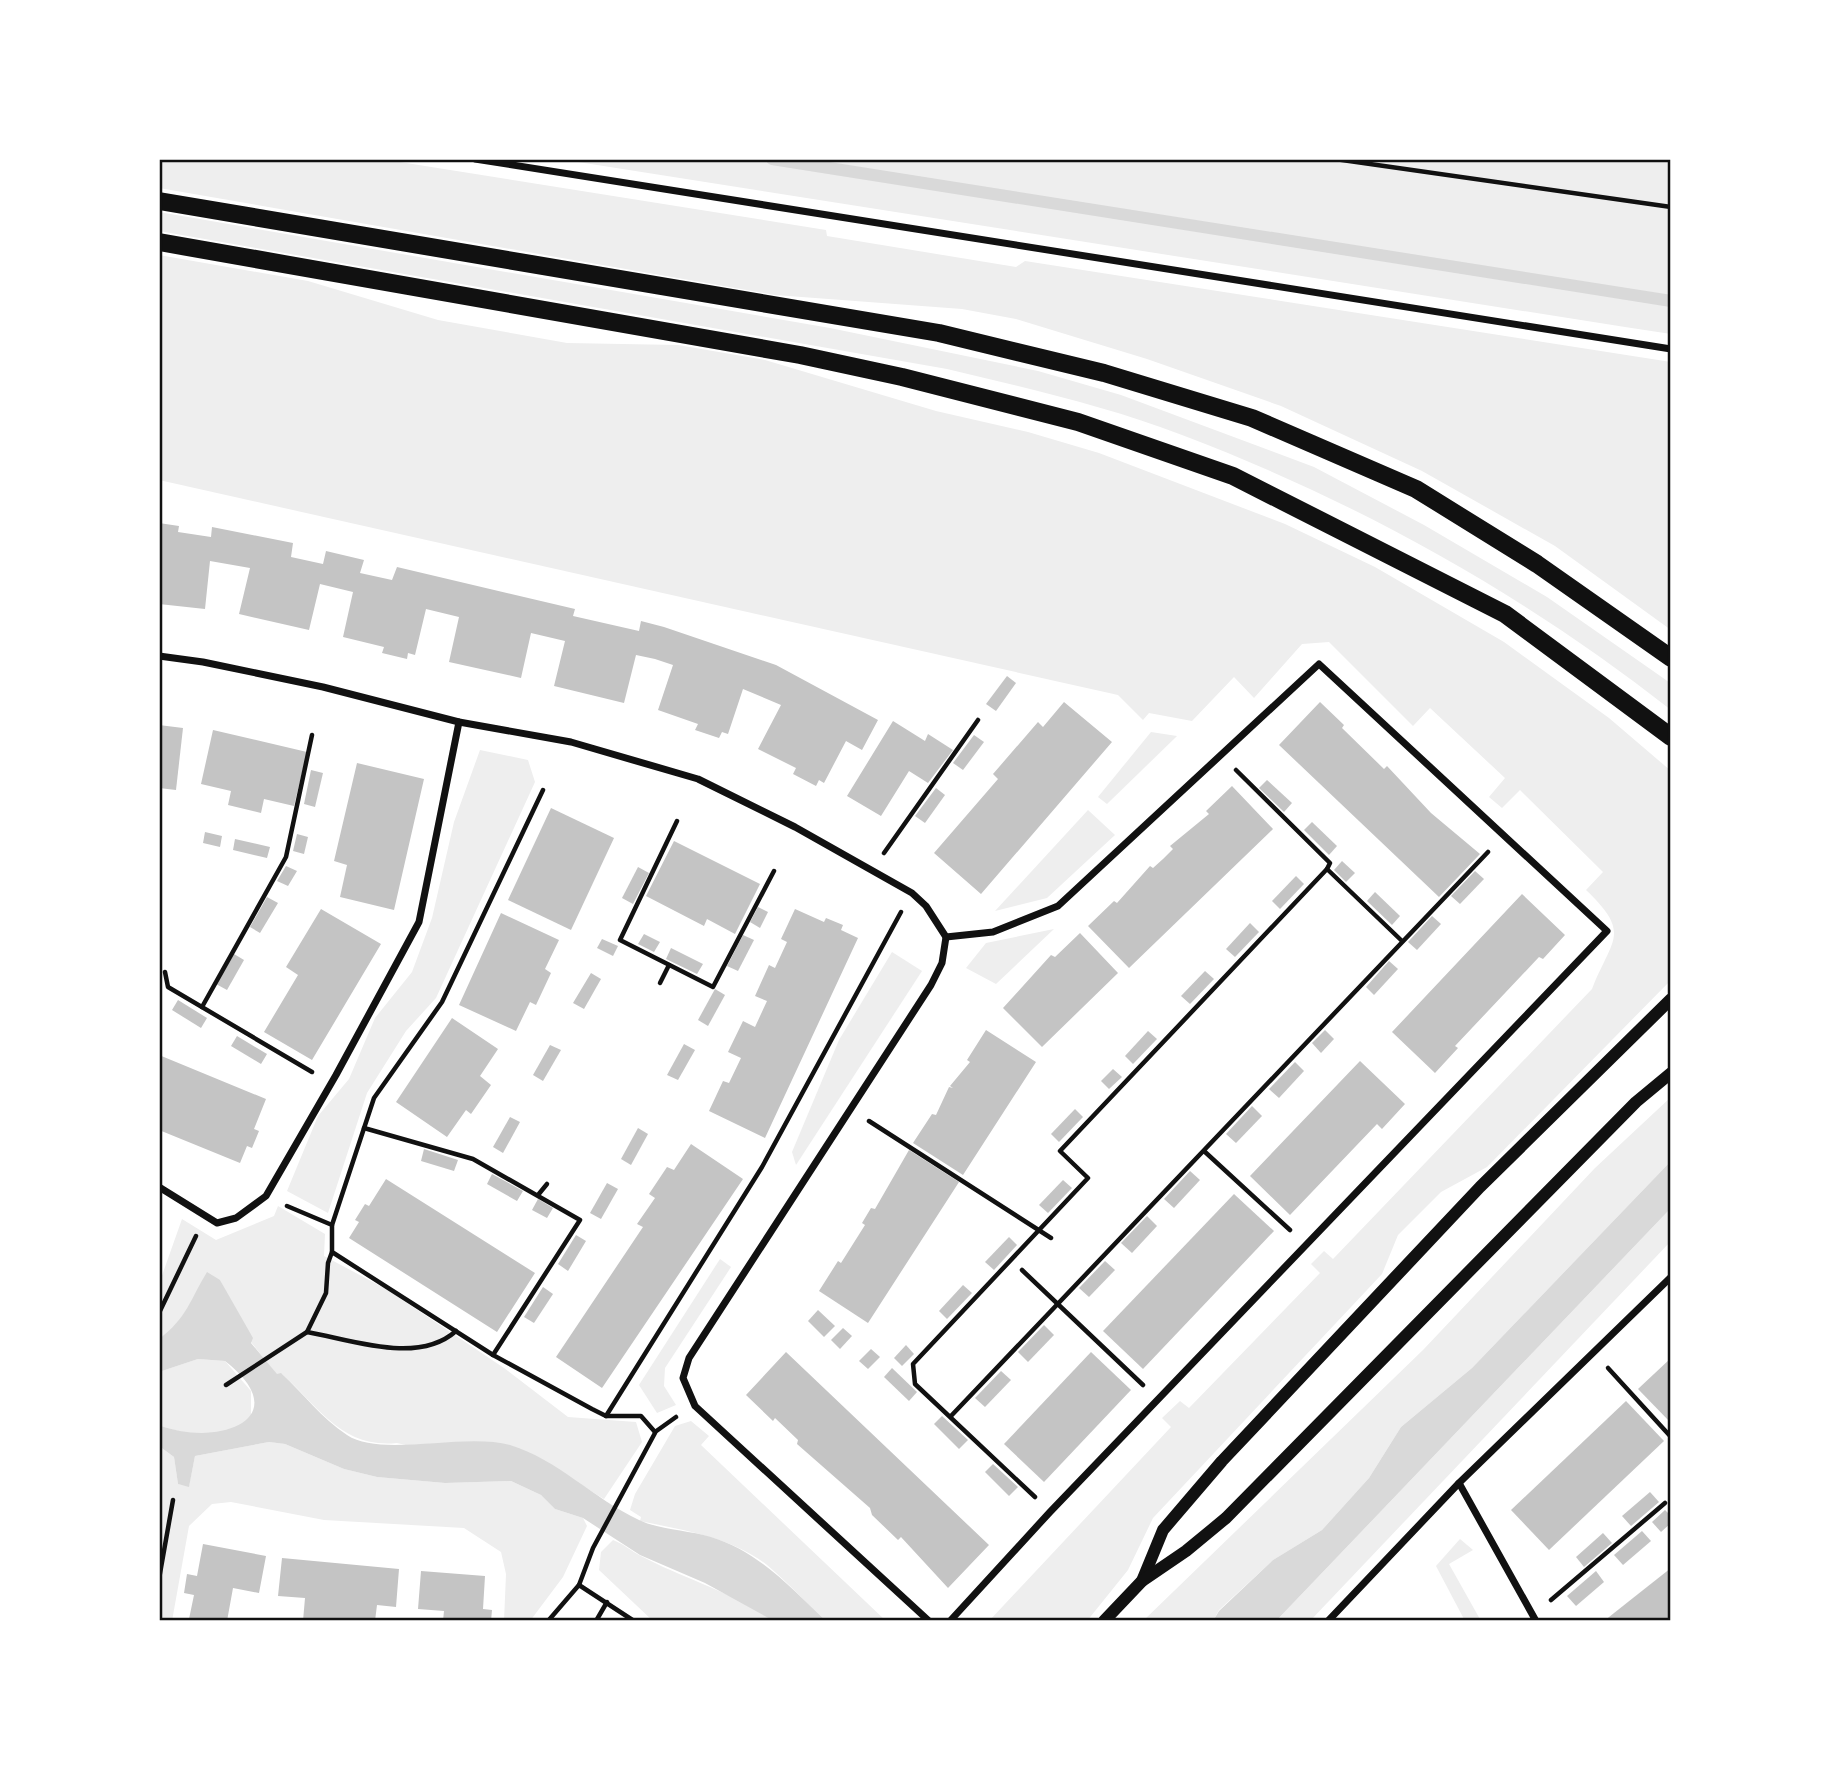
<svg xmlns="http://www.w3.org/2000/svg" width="1830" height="1780" viewBox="0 0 1830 1780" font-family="'IBM Plex Sans',sans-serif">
<rect width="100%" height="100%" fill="#fff"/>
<g fill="#eee">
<polygon points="159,159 381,159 826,230 827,236 1016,267 1025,261 1671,362 1671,630 1555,546 1422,471 1281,406 1147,359 1016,319 962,309 775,295 159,188"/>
<polygon points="559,159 1671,159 1671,334 1625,327"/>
<path d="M159 212 830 328 1038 371 1121 395 1314 467 1424 525 1547 597 1666 680 1671 684V710C1522 593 1358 502 1182 435 1106 406 1026 388 947 369L159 231Z"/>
<path d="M159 255 308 281 438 320 567 343 678 345 765 360 936 411 1028 432 1099 453 1285 524 1375 567 1504 642 1609 718 1671 771V980L1487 1167 1441 1192 1398 1235 1382 1274 1153 1518 1128 1570 1087 1621H989L1171 1427 1162 1418 1180 1401 1189 1408 1320 1273 1311 1264 1324 1251 1333 1259 1592 989C1612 938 1632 934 1586 890L1603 872 1520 790 1502 808 1489 797 1505 778 1430 708 1413 726 1329 642 1302 644 1254 698 1234 677 1192 721 1149 713 1143 720 1118 695 159 480Z"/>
<polygon points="1151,732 1177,736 1107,804 1098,797"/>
<polygon points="480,750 528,760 535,782 436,998 406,1031 367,1093 328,1213 287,1191 318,1116 349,1079 375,1018 412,972 432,918 454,822"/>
<polygon points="1088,810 1115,835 1047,898 995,911"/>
<polygon points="1054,929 996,984 966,968 986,943"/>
<polygon points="892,952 922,971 796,1165 792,1152 839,1040"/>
<polygon points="1671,1097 1671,1161 1472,1368 1401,1427 1369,1478 1322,1530 1273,1560 1219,1610 1213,1621 1143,1621 1423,1350 1595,1168"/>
<path d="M278 1206 325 1234 324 1256 386 1289 504 1368 568 1417 636 1422 642 1442 604 1499 581 1485 397 1443C342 1449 318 1406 282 1374L277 1375 251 1342 220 1280 193 1301 176 1326 159 1339V1284L182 1219 216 1240 274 1216Z"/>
<polygon points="1671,1208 1671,1241 1310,1621 1276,1621"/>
<polygon points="720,1259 731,1267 665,1368 664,1386 676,1405 657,1413 639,1385"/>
<path d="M198 1359 225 1361 251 1391V1417C229 1441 187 1436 159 1425V1372Z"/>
<path d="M691 1421 709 1436 701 1445 886 1621H826C806 1602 787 1582 767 1565 731 1537 683 1530 640 1521L641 1517 630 1510 635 1494 675 1426Z"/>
<polygon points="269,1442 285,1444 344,1469 377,1477 445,1483 511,1481 541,1495 555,1509 583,1518 587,1526 563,1577 530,1621 504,1621 506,1574 501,1552 464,1528 324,1520 231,1502 212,1504 189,1526 172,1621 159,1621 159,1446 174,1457 178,1484 189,1486 195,1456"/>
<polygon points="1460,1539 1473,1550 1449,1564 1481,1621 1465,1621 1436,1566"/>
<path d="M613 1540C624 1544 631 1551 641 1556 684 1579 733 1592 774 1621H653L599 1570 601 1552Z"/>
</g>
<g fill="#d9d9d9">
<polygon points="1671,1161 1671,1208 1276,1621 1213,1621 1219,1611 1273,1560 1322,1530 1369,1478 1401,1427 1472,1368"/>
<path d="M207 1272 220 1280 253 1338 251 1343 277 1374 281 1373C304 1394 321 1418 347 1435 381 1458 464 1432 510 1445 557 1459 594 1499 639 1520 660 1530 688 1530 711 1537 758 1551 791 1588 826 1621H774L705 1583 640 1555 583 1518 555 1509 541 1495 511 1481 445 1483 377 1477 344 1469 285 1444 269 1442 195 1456 189 1487 178 1484 174 1457 159 1446V1425C217 1448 299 1419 225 1361L198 1359 159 1372V1339C187 1318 190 1300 207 1272Z"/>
</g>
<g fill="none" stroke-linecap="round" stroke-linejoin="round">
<polyline stroke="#d9d9d9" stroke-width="12" points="772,159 1671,301"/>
</g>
<g fill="#c4c4c4">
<polygon points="159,523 179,526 178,532 211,537 212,527 293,543 291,557 323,564 326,551 364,560 360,573 392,580 397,567 575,609 573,616 639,631 641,621 664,627 776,665 878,720 862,750 846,741 824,783 819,780 816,786 793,774 796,768 758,749 781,705 743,689 728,734 722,732 719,738 695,730 698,724 658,710 673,665 655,659 636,655 624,703 554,686 565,641 531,633 521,678 449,662 459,617 426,609 415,655 408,653 407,659 382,653 384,647 343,637 353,592 320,584 309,630 239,614 250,568 210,561 205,609 159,604"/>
<polygon points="1007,676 1016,683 996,711 986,704"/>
<polygon points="1064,702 1112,742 981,894 934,853 998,779 993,774 1038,722 1043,727"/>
<polygon points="1320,702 1344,725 1342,728 1384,769 1387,766 1431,813 1480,854 1439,897 1279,745"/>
<polygon points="893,721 925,741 928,734 953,750 928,783 909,771 881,816 847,796"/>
<polygon points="159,725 183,728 176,790 159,788"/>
<polygon points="213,730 307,752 294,806 264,799 261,813 228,805 231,791 201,784"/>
<polygon points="974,735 984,742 963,770 953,763"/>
<polygon points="357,763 424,779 394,910 340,897 347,865 334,861"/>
<polygon points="311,770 323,773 315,807 304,804"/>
<polygon points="1267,780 1292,803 1284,812 1259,788"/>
<polygon points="1232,786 1273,829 1129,968 1088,926 1114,901 1117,903 1150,866 1153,868 1163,859 1173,849 1170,846 1209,814 1206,811"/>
<polygon points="936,788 945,795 925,823 915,816"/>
<polygon points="551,808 614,838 571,930 508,900"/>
<polygon points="1312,822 1337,846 1329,855 1304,830"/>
<polygon points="205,832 222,836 220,847 203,843"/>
<polygon points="297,834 308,837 304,854 293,851"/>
<polygon points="235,839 270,847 267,858 233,850"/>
<polygon points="674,841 760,884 735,934 707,919 704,926 646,896"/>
<polygon points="1342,861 1355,873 1346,882 1334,870"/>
<polygon points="286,866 297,871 288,886 277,881"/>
<polygon points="638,867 649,873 633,904 622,898"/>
<polygon points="1475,871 1484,879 1460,904 1451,896"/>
<polygon points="1296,876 1304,884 1280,909 1272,901"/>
<polygon points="1375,892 1400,916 1392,925 1367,901"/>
<polygon points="1522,894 1565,935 1543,959 1539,957 1455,1046 1458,1048 1435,1073 1392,1032"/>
<polygon points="267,897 278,903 260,933 250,927"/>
<polygon points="758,907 768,912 760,928 750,922"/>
<polygon points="321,909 381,944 312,1060 264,1032 298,975 286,967"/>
<polygon points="795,909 824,922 826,918 843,925 841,930 858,938 765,1138 709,1111 723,1081 729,1083 741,1058 728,1052 743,1021 755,1027 767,1001 755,996 769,965 775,968 787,942 781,939"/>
<polygon points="501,913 559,940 545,969 551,973 536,1005 530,1002 516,1031 459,1005"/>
<polygon points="1432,916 1441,924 1417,950 1408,942"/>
<polygon points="1250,923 1259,932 1235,957 1226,949"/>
<polygon points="1080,933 1118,973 1042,1047 1003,1008 1051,955 1055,957"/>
<polygon points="644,934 660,942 654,952 638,944"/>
<polygon points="743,935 754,940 738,971 727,966"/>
<polygon points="602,939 618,946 613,956 597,948"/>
<polygon points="671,948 703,964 697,974 666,959"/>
<polygon points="234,954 244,960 227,990 216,984"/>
<polygon points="1389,961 1398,969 1374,995 1366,987"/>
<polygon points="1205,971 1214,979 1190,1004 1181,996"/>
<polygon points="591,973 601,979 584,1009 573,1003"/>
<polygon points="715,989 725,995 708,1026 698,1020"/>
<polygon points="178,1000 207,1018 201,1028 172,1010"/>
<polygon points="452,1018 498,1049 480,1076 491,1085 471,1114 466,1110 447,1137 396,1102"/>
<polygon points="986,1030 1036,1062 963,1175 913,1143 932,1114 936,1115 949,1087 953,1088 950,1086 970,1062 967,1060"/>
<polygon points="1325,1030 1334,1039 1321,1053 1312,1043"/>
<polygon points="1148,1031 1157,1039 1133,1064 1125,1056"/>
<polygon points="237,1036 267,1054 261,1064 231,1046"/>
<polygon points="684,1044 695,1050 678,1080 667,1075"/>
<polygon points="550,1045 561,1050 543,1081 533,1075"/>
<polygon points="159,1055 266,1099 254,1129 259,1131 252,1148 247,1146 240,1163 159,1130"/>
<polygon points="1360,1061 1405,1104 1382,1129 1377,1124 1290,1215 1250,1176"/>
<polygon points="1295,1062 1304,1071 1279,1098 1269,1089"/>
<polygon points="1113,1069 1122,1077 1109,1089 1101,1081"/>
<polygon points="1252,1106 1262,1116 1236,1143 1226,1134"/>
<polygon points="1075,1109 1083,1117 1059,1142 1051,1134"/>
<polygon points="510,1117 520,1122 503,1153 493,1147"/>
<polygon points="638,1128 648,1134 631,1165 621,1159"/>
<polygon points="691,1144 743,1179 602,1388 556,1357 643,1227 637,1224 655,1198 649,1194 667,1167 674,1170"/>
<polygon points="424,1149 458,1160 454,1171 421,1161"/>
<polygon points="909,1150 959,1182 868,1323 819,1291 838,1261 841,1263 865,1225 862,1223 871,1208 875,1209"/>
<polygon points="1190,1171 1200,1180 1174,1208 1164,1199"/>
<polygon points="492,1174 523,1191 517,1201 487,1184"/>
<polygon points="386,1179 535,1273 497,1332 349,1238 359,1222 355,1220 365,1204 369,1206"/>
<polygon points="1063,1180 1072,1188 1048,1213 1039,1205"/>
<polygon points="607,1183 618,1189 601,1219 590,1213"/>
<polygon points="1234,1194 1274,1231 1143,1369 1103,1331"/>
<polygon points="538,1199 553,1208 547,1218 532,1210"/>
<polygon points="1147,1216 1157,1226 1132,1253 1121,1243"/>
<polygon points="576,1235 586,1241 568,1271 558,1264"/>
<polygon points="1009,1237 1017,1245 994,1270 985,1262"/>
<polygon points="1105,1261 1115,1270 1089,1297 1079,1288"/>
<polygon points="963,1285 972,1293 947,1319 939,1311"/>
<polygon points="543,1287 553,1294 534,1323 524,1317"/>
<polygon points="818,1310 835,1326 824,1337 808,1321"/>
<polygon points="1044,1325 1054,1335 1028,1362 1018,1352"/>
<polygon points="843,1328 852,1336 840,1349 831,1340"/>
<polygon points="906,1345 914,1354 902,1366 894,1358"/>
<polygon points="871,1349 880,1357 868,1369 859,1361"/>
<polygon points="786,1352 989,1545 948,1588 901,1537 898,1540 872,1515 870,1508 797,1444 798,1440 775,1418 773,1421 746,1395"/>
<polygon points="1091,1352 1131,1390 1044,1482 1004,1444"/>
<polygon points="1671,1358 1671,1423 1638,1389"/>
<polygon points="892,1368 917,1392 909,1401 884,1377"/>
<polygon points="1001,1371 1011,1380 985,1407 975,1398"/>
<polygon points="1626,1401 1664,1441 1549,1550 1511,1510"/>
<polygon points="942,1416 968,1440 959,1449 934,1424"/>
<polygon points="993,1464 1018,1487 1009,1496 985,1472"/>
<polygon points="1650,1492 1659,1502 1631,1526 1622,1516"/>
<polygon points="1665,1510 1671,1516 1671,1523 1661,1532 1652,1522"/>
<polygon points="1642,1531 1651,1541 1623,1565 1614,1555"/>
<polygon points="1603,1533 1612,1543 1584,1567 1576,1557"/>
<polygon points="203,1544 266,1556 259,1593 233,1588 227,1621 189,1619 194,1595 184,1593 187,1574 197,1576"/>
<polygon points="282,1558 399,1569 396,1607 377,1605 375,1621 303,1621 305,1598 278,1596"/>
<polygon points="1671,1568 1671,1621 1604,1621 1633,1598"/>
<polygon points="421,1571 485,1576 483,1609 492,1610 491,1621 443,1621 444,1611 418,1609"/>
<polygon points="1596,1571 1604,1582 1576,1606 1567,1596"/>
</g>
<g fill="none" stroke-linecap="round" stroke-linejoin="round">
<g stroke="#111" stroke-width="4.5">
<polyline points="1335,159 1671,207"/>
<polyline points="1236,770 1330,863 1327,869"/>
<polyline points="677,821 620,940 713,987 774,871"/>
<polyline points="884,853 978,720"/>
<polyline points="165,972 168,987 312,1072"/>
<polyline points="660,983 669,965"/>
<polyline points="202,1007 286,857 312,735"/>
<polyline points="869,1121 1051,1238"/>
<polyline points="364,1128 473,1159 580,1220 493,1355"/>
<polyline points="1204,1151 1290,1230"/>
<polyline points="538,1195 547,1184"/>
<polyline points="287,1206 332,1225 332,1252 493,1355 592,1409 606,1416 641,1416 655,1432 676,1417"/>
<polyline points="332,1225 374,1098 442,1002 543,790"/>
<polyline points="1022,1270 1143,1385"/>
<polyline points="159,1313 196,1236"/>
<path d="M307 1332C352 1340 418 1365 456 1331"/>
<polyline points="1608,1368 1671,1437"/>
<polyline points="226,1385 307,1332 326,1293 328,1263 332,1252"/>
<polyline points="606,1416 762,1167 901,912"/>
<polyline points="951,1416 1488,852"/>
<polyline points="1035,1497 915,1384 913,1364 1088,1178 1060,1151 1327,869 1402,941"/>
<polyline points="159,1579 173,1500"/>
<polyline points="579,1585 593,1548 655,1433"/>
<polyline points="1551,1600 1665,1503"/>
<polyline points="548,1621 579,1585 634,1621"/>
<polyline points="596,1621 607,1602"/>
</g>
<g stroke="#111" stroke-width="7">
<polyline points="475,159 1671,349"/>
<polyline points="159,656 203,662 323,687 459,722 571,742 698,779 795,827 912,893 926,906 946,937 942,963 931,985 689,1358 683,1378 695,1406 929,1621"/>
<polyline points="946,937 993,932 1058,906 1319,664 1607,931 1050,1512 950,1621"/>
<polyline points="159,1187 217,1223 236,1218 266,1196 336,1075 419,922 459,722"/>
<polyline points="1459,1483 1536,1621"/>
<polyline points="1328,1621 1459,1483 1671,1277"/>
</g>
<g stroke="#111" stroke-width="12">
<polyline points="1142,1581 1163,1530 1222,1461 1480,1187 1671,999"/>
<polyline points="1104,1621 1142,1581 1186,1551 1226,1518 1636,1102 1671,1073"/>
</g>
<g stroke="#111" stroke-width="18">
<polyline points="159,201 939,333 1104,373 1252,418 1416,489 1537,564 1671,658"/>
<polyline points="159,242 800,355 902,377 1078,422 1233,476 1505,614 1671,737"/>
</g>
</g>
<rect width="1830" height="1780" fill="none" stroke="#ffffff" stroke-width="322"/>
<rect x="161" y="161" width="1508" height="1458" fill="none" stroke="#111" stroke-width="2.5"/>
</svg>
